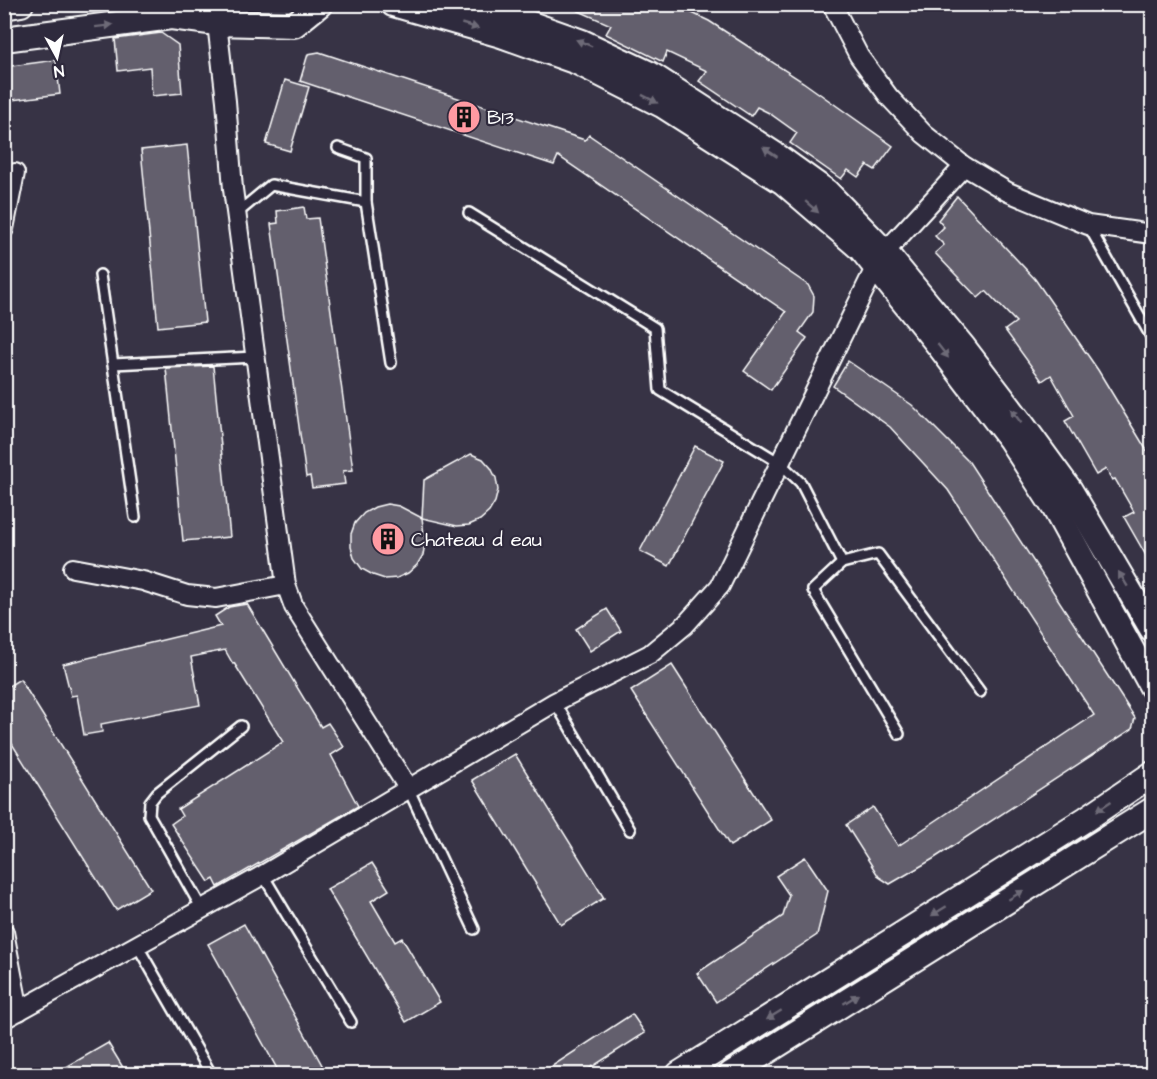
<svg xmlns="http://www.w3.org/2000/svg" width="1157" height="1079" viewBox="0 0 1157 1079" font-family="'Architects Daughter',sans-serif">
<rect width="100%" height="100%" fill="#373345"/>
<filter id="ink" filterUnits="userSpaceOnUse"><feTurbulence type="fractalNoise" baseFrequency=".0167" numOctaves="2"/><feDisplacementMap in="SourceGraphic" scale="12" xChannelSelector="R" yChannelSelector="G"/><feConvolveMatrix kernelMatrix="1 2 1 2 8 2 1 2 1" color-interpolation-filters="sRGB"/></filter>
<g filter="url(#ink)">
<g fill="#635f6d" stroke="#fff" stroke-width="1.5">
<polygon points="563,4 673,4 709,21 803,82 893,146 875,170 867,165 858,177 848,170 841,179 790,143 797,133 769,113 757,107 751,116 699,81 707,71 667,52 663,62 606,34 611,25"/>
<polygon points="161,33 178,45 182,93 152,96 150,67 118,71 115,39"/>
<polygon points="319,52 585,140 589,135 808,285 814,296 813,312 799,332 807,338 771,390 744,371 786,312 558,156 554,165 300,81 308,54"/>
<polygon points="56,60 60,94 4,101 4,67"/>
<polygon points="285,80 309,87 290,151 266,144"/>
<polygon points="187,145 205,322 158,327 141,150"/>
<polygon points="957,196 1035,279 1098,370 1152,459 1152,566 1124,517 1134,512 1115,479 1112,480 1106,469 1096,475 1065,421 1074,416 1051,375 1042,381 1005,330 1016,322 986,291 978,298 935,253 944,245 935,236 944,227 938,220"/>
<polygon points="304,207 306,219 318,218 353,470 343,471 345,484 312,488 310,476 306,477 271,224 278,223 277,211"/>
<polygon points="848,361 912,405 969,462 1135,718 1132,729 933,859 890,884 879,877 846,825 873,807 898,846 1094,715 948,490 890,427 833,386"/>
<polygon points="213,366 230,537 183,541 166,368"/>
<polygon points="695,446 724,461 669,566 640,551"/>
<polygon points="471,454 483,459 491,468 496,478 498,490 495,502 489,512 480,520 469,525 457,526 422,518 424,480"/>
<polygon points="387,504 399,506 422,518 425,543 423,555 417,565 408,573 397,578 385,579 373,575 362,569 354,558 351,547 351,534 355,523 364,513 375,507"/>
<polygon points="247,604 321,727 328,723 344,747 331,755 358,806 218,887 214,879 209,882 171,824 182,816 178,809 283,742 234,663 233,664 225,650 191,657 200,705 101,724 102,732 84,735 77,695 71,696 63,664 221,626 215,616 229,607"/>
<polygon points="607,609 621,631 590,651 576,629"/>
<polygon points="672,665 771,820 730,846 631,691"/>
<polygon points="20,679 151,889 116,910 4,731 4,689"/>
<polygon points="515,754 604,898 561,925 472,780"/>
<polygon points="805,857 828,891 817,935 716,1002 697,973 783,916 789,895 776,876"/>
<polygon points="372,863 389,890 371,901 395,942 402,938 440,1002 406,1022 327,889"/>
<polygon points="244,924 327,1074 280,1074 208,944"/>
<polygon points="632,1014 645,1033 581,1074 540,1074"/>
<polygon points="108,1043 127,1074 54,1074"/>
</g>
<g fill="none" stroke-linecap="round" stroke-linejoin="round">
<g stroke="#fff" stroke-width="14">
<g id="service">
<polyline points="338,148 366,158 366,202 391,363"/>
<polyline points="469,213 655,328 660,390 780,463 801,483 842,563"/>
<polyline points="236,214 271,185 366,202"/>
<polyline points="1088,225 1152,338"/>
<polyline points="100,275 135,517"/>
<polyline points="113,364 255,357"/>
<polyline points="555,702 630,830"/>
<polyline points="899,734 813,590 842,563 878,554 980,692"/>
<polyline points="408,788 474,929"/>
<polyline points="263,875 351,1022"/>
<polyline points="202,909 149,815 150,802 157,793 241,726"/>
<polyline points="137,945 211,1074"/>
</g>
</g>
<g stroke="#fff" stroke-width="22">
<g id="minor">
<polyline points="832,4 859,56 889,97 924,134 964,166 1008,192 1088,225 1152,234"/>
<polyline points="217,23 226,101 233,189 286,585 294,607 408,788"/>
<polyline points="4,229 15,173"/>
<polyline points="73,568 143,581 187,595 216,598 286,585"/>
<polyline points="4,932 19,1011"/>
<polyline points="4,1019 263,875 555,702 650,654 685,625 720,586 876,266 885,252 964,166"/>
</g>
</g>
<g stroke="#fff" stroke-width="28">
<g id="secondary">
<polyline points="393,4 501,35 577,62 662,105 783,182 861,249 940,347 1010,439 1055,509 1152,687"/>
<polyline points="475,4 582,42 650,74 774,154 827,192 885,252 964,348 1019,420 1070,490 1152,629"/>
<polyline points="4,7 21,4"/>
<polyline points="4,39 171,17 217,23 294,25 320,4"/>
<polyline points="679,1074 1086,819 1152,774"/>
<polyline points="731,1074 1152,810"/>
</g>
</g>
<use href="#service" stroke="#2f2a3d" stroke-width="9"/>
<use href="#minor" stroke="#2f2a3d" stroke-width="18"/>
<use href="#secondary" stroke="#2f2a3d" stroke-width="24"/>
</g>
<defs><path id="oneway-solid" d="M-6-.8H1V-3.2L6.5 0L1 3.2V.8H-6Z" transform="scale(1.5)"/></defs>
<g fill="#6d6a77">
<use href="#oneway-solid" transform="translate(104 26) rotate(-7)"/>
<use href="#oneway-solid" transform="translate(470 26) rotate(16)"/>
<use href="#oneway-solid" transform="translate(584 43) rotate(-157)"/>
<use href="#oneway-solid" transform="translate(650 99) rotate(27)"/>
<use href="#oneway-solid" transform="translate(770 152) rotate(-146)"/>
<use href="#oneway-solid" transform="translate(812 207) rotate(41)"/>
<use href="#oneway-solid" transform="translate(943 351) rotate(52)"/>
<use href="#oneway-solid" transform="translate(1016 416) rotate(-127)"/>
<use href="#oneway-solid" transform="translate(1123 579) rotate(-121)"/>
<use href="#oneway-solid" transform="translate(1104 806) rotate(146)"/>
<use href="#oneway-solid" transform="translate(1016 895) rotate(-32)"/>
<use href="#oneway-solid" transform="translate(939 911) rotate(148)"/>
<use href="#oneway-solid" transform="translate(851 999) rotate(-32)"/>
<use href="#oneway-solid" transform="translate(774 1015) rotate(148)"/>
</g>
</g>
<defs>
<g id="building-disc" transform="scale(1.725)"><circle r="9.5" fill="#ff9aa2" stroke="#2f2a3d"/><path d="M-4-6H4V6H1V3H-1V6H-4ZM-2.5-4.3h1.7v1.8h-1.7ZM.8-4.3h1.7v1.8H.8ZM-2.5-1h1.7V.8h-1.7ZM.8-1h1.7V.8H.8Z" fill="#111"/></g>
</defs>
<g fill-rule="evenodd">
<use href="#building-disc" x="464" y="117"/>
<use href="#building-disc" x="388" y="539"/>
</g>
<g text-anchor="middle" stroke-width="4.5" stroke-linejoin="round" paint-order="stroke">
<g font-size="20" fill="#fff" stroke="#2f2a3d" text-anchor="start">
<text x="487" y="124">B13</text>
<text x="411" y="546">Chateau d eau</text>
</g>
</g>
<rect width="1157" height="1079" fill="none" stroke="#2f2a3d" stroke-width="24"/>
<rect x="12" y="12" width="1133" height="1055" fill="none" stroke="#fff" stroke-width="2" filter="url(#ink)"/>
<g transform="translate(57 57) rotate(172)" stroke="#2f2a3d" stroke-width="4.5" paint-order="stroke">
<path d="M0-4.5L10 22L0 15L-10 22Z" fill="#ffffff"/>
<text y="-9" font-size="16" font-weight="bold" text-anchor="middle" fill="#ffffff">N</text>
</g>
</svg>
